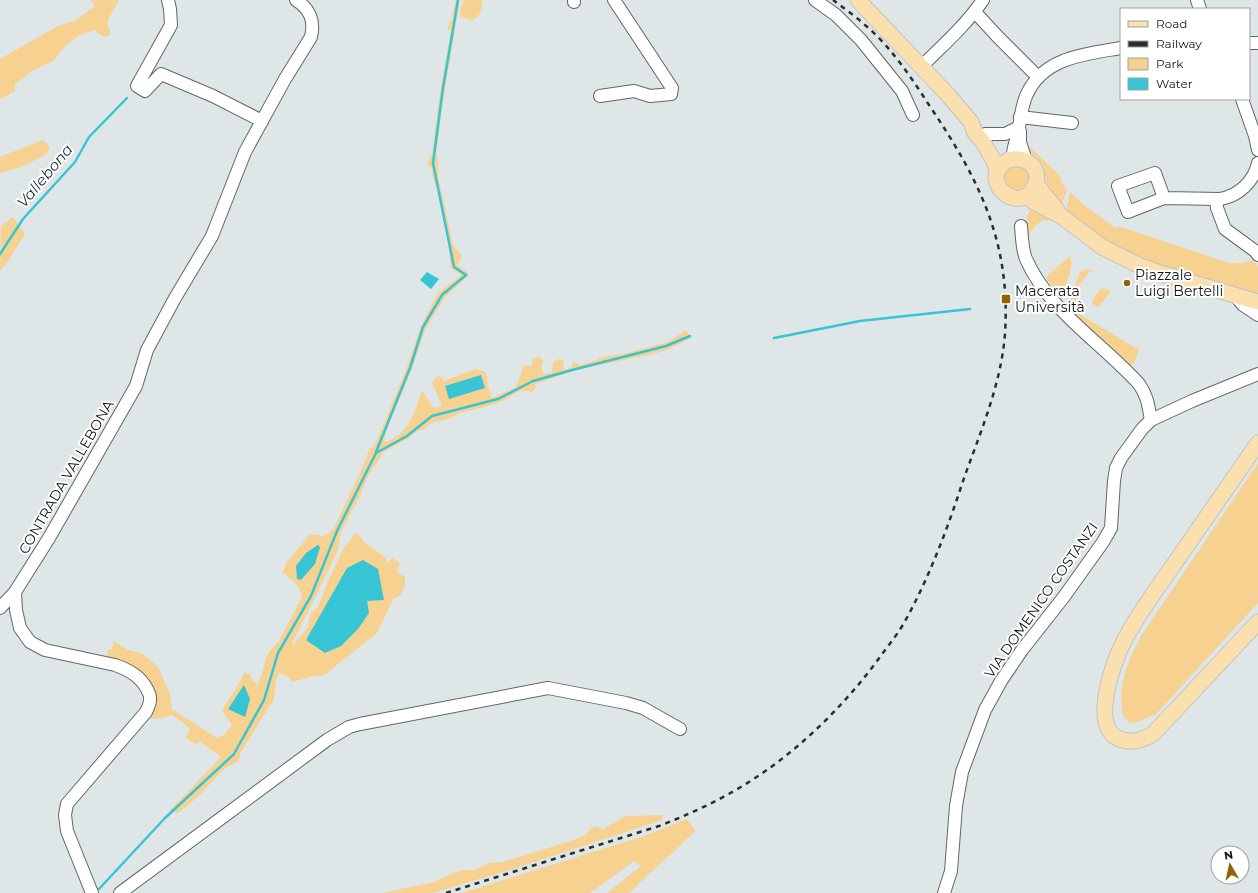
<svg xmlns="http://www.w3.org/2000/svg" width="1258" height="893" viewBox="0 0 1258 893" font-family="Montserrat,sans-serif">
<rect width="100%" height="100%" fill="#dfe6e7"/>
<g fill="#f6d18f">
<polygon points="91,0 119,0 110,16 107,25 110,29 109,36 104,37 94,30 78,36 67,44 54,60 32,71 15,84 15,91 0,99 0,59 58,26 76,20 95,6"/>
<path d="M456 0H460L443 101 436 155 438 159V176L453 245 461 254V259L457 265 468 273V276L445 297 426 328 412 369 386 432 384 441 387 442C410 432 414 413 422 390L434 408 442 406 432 383 437 376H440L444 381 475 369 483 371 487 375 488 387 492 398 516 387 524 366 532 365V360L539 356 543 361 541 367 544 374 552 373 553 363 558 359 564 361 563 366 564 370 572 367V363L575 362 580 365 597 360 598 358 627 353 668 342 686 330 691 338 669 349 657 353 577 370 535 384 536 388 531 393 529 391H519L503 401 485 407 463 412 450 418 431 423 423 430 417 431 407 439 384 452 368 476 359 498 340 534 338 550 312 604 292 643 294 644 308 627 310 614 318 607 328 581 343 549 351 539 354 533 360 536 363 541 385 557 388 564 392 557 400 563 397 572 405 577V585L400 596 394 598 377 633 323 676C310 675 303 680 291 682L289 677 279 673 276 680 274 699 241 752 238 762C224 766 216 778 206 788 197 798 188 806 177 813L170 810 221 757 200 742 195 744 186 738 190 728 172 715 163 718 151 719V712L155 699 126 664 106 657 108 650 112 649 114 641 127 650 142 653 158 667 170 694 172 709 217 738 224 735 232 725 222 711C229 698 238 687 244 673L250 674 252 680 258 685 268 653 279 641 302 597 299 587 283 572 286 563 310 534 324 536 333 530 360 473 370 448 374 447 407 367 421 326 437 294 461 275 451 268 447 235 437 188 432 175V169L427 163 432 155 440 92 451 30H448L449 21 453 20 452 14Z"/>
<polygon points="464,0 482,0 482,8 478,17 472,20 461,17 460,9"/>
<polygon points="1024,137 1028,145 1061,177 1060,180 1067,190 1063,201 1060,206 1047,187 1044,168 1037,157 1027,149"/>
<polygon points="43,140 50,148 47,154 21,167 0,173 0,157"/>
<circle cx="1016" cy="178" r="12"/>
<polygon points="1070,192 1084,205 1115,228 1121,227 1229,263 1242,263 1252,260 1258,267 1258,296 1176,272 1111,246 1066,212"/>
<path d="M1035 208 1058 223C1042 217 1037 222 1028 236L1027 216 1031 209Z"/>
<polygon points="13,217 25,234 8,261 0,271 1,226"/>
<path d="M1070 256C1075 267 1066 282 1063 292L1056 289 1054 290 1046 277Z"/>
<path d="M1087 269 1097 272 1090 271 1077 288C1077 291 1078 293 1078 295 1080 306 1075 308 1084 317L1139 350 1134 363 1135 364 1129 366 1069 308 1070 298 1080 272Z"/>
<path d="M1103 288 1111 291 1098 308 1092 303C1093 297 1098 291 1103 288Z"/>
<path d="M1258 463V603L1156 714 1140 721 1131 723 1123 716C1118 682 1126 665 1141 636Z"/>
<polygon points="663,815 662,820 513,869 432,893 382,893 435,882 451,874 464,870 474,870 490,863 503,862 571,841 586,835 590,829 598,826 602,830 626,816"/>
<polygon points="687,819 696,831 690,836 629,893 607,893 641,866 634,861 590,893 462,893 644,836"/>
</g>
<g fill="#37c5d6">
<polygon points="427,272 439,279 431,289 420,280"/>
<polygon points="481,375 485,388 449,399 445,386"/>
<polygon points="318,545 320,547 315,564 301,580 297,579 296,566 306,553"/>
<polygon points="363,560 378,569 384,600 367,601 369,613 358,629 341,646 325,653 306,640 347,568"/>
<polygon points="244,685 250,699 245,717 228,709"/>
</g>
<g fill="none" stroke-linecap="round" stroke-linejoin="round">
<g stroke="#37c5d6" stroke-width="2.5">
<polyline points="0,254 23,219 75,162 89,137 127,98"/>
<polyline points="774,338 860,321 970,309"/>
<polyline points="376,452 410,368 423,327 442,295 466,275 454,267 433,163 443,88 458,0"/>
<polyline points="99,889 165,818 234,754 264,700 278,653 311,596 337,531 376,453 407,436 432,416 498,399 533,381 572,370 666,346 690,336"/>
</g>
<g stroke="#616768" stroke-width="14">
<g id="minor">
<polyline points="168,0 170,9 171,25 137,86 145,91 161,74 213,96 262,121"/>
<polyline points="815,0 836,15 861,40 902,91 913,115"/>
<polyline points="1197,0 1200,9"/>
<polyline points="574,2 574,0"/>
<polyline points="975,12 997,36 1038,77"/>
<polyline points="1249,43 1258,43"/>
<path d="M921 67C943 45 966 25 983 0"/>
<polyline points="600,96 634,91 650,96 671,94 672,88 614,0"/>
<polyline points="1242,99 1255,136 1258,150"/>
<polyline points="1020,117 1072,123"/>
<polyline points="1020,131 1020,142 1026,161"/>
<polyline points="985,134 1005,134 1019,127"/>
<path d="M1013 159C1012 147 1016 143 1018 132 1021 119 1021 106 1027 94 1044 57 1086 54 1121 48"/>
<path d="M1164 198 1155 173 1118 186 1128 212 1164 198 1220 199C1239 196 1254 181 1258 163"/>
<polyline points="1216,200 1217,208 1225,229 1255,251 1258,255"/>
<path d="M1021 226C1022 237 1022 249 1026 259 1049 311 1102 343 1139 384 1148 397 1148 405 1151 420"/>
<polyline points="1234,294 1243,305 1258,315"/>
<polyline points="0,608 15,592"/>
<path d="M92 893 67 831 65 815 67 804 146 712C148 707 151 703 150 697 150 694 148 692 147 689 140 676 129 670 115 665L45 650 30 642 20 628 16 610 15 592 49 538 136 386 147 350 175 298 212 236 245 152 285 79 311 37C315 20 310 9 296 0"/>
<polyline points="120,893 327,740 349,727 360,724 548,688 626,703 643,708 680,729"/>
<polyline points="944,893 951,871 956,806 962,772 985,710 1001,681 1022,650 1063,598 1103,542 1111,528 1114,481 1116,468 1121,458 1142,429 1151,420 1192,401 1258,374"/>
</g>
</g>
<g stroke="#c1c2c2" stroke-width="17">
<g id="major">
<polyline points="858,0 949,96 971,122 975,133 983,142 995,163 998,171"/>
<path d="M1036 183C1022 220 977 181 1005 162 1016 155 1032 160 1036 172 1037 176 1036 181 1037 184 1042 194 1052 202 1058 212"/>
<polyline points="1026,196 1034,202 1061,216 1102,247 1136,264 1160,273 1258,302"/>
<path d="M1258 443C1231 482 1204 521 1177 560 1159 586 1139 612 1124 641 1114 661 1095 713 1111 733 1117 740 1130 743 1139 740 1144 739 1149 736 1153 734L1258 622"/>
</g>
</g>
<use href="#minor" stroke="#fff" stroke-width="12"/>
<use href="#major" stroke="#fbe0af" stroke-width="15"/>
<path stroke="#2a2e2e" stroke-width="2.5" stroke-dasharray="5 5" stroke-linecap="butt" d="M446 893 659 826C682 817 703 808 725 796 785 764 840 712 880 657 888 646 897 635 904 623 929 578 947 530 963 481 980 433 1001 385 1005 334 1011 242 979 179 929 105 911 77 891 47 865 25 855 16 844 8 833 0"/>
</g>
<g fill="#8d6509" stroke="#fff" stroke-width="1.5">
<circle cx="1127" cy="283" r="4"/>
<rect x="1001" y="294" width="10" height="10" rx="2"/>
</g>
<g text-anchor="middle" stroke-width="4" stroke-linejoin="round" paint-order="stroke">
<g font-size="14" fill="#121515" stroke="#fff" text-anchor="start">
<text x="1135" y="280">Piazzale<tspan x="1135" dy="16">Luigi Bertelli</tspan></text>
<text x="1015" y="296">Macerata<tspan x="1015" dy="16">Università</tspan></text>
</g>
<g font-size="14" fill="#121515" stroke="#fff">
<text transform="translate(66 477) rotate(-60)" y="5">CONTRADA VALLEBONA</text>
<text transform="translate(1041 600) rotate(-55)" y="5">VIA DOMENICO COSTANZI</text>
</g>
<g font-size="15" font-style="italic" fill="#1a3235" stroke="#fff">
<text transform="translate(45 176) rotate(-50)" y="5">Vallebona</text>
</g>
</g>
<rect x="1120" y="8" width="130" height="92" fill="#ffffff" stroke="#a0a1a1"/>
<rect x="1128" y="21" width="20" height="6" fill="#fbe0af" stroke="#a0a1a1"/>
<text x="1156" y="28" font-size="12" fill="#121515">Road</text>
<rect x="1128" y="41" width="20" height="6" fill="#2a2e2e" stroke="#a0a1a1"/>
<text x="1156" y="48" font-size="12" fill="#121515">Railway</text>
<rect x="1128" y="58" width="20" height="12" fill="#f6d18f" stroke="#a0a1a1"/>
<text x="1156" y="68" font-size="12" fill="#121515">Park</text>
<rect x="1128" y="78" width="20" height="12" fill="#37c5d6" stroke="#a0a1a1"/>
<text x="1156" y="88" font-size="12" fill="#121515">Water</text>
<g transform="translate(1230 865) rotate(351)"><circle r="19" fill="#ffffff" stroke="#a0a1a1"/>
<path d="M0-3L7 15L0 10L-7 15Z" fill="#8d6509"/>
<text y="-6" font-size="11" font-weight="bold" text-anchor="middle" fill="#121515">N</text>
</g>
</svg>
